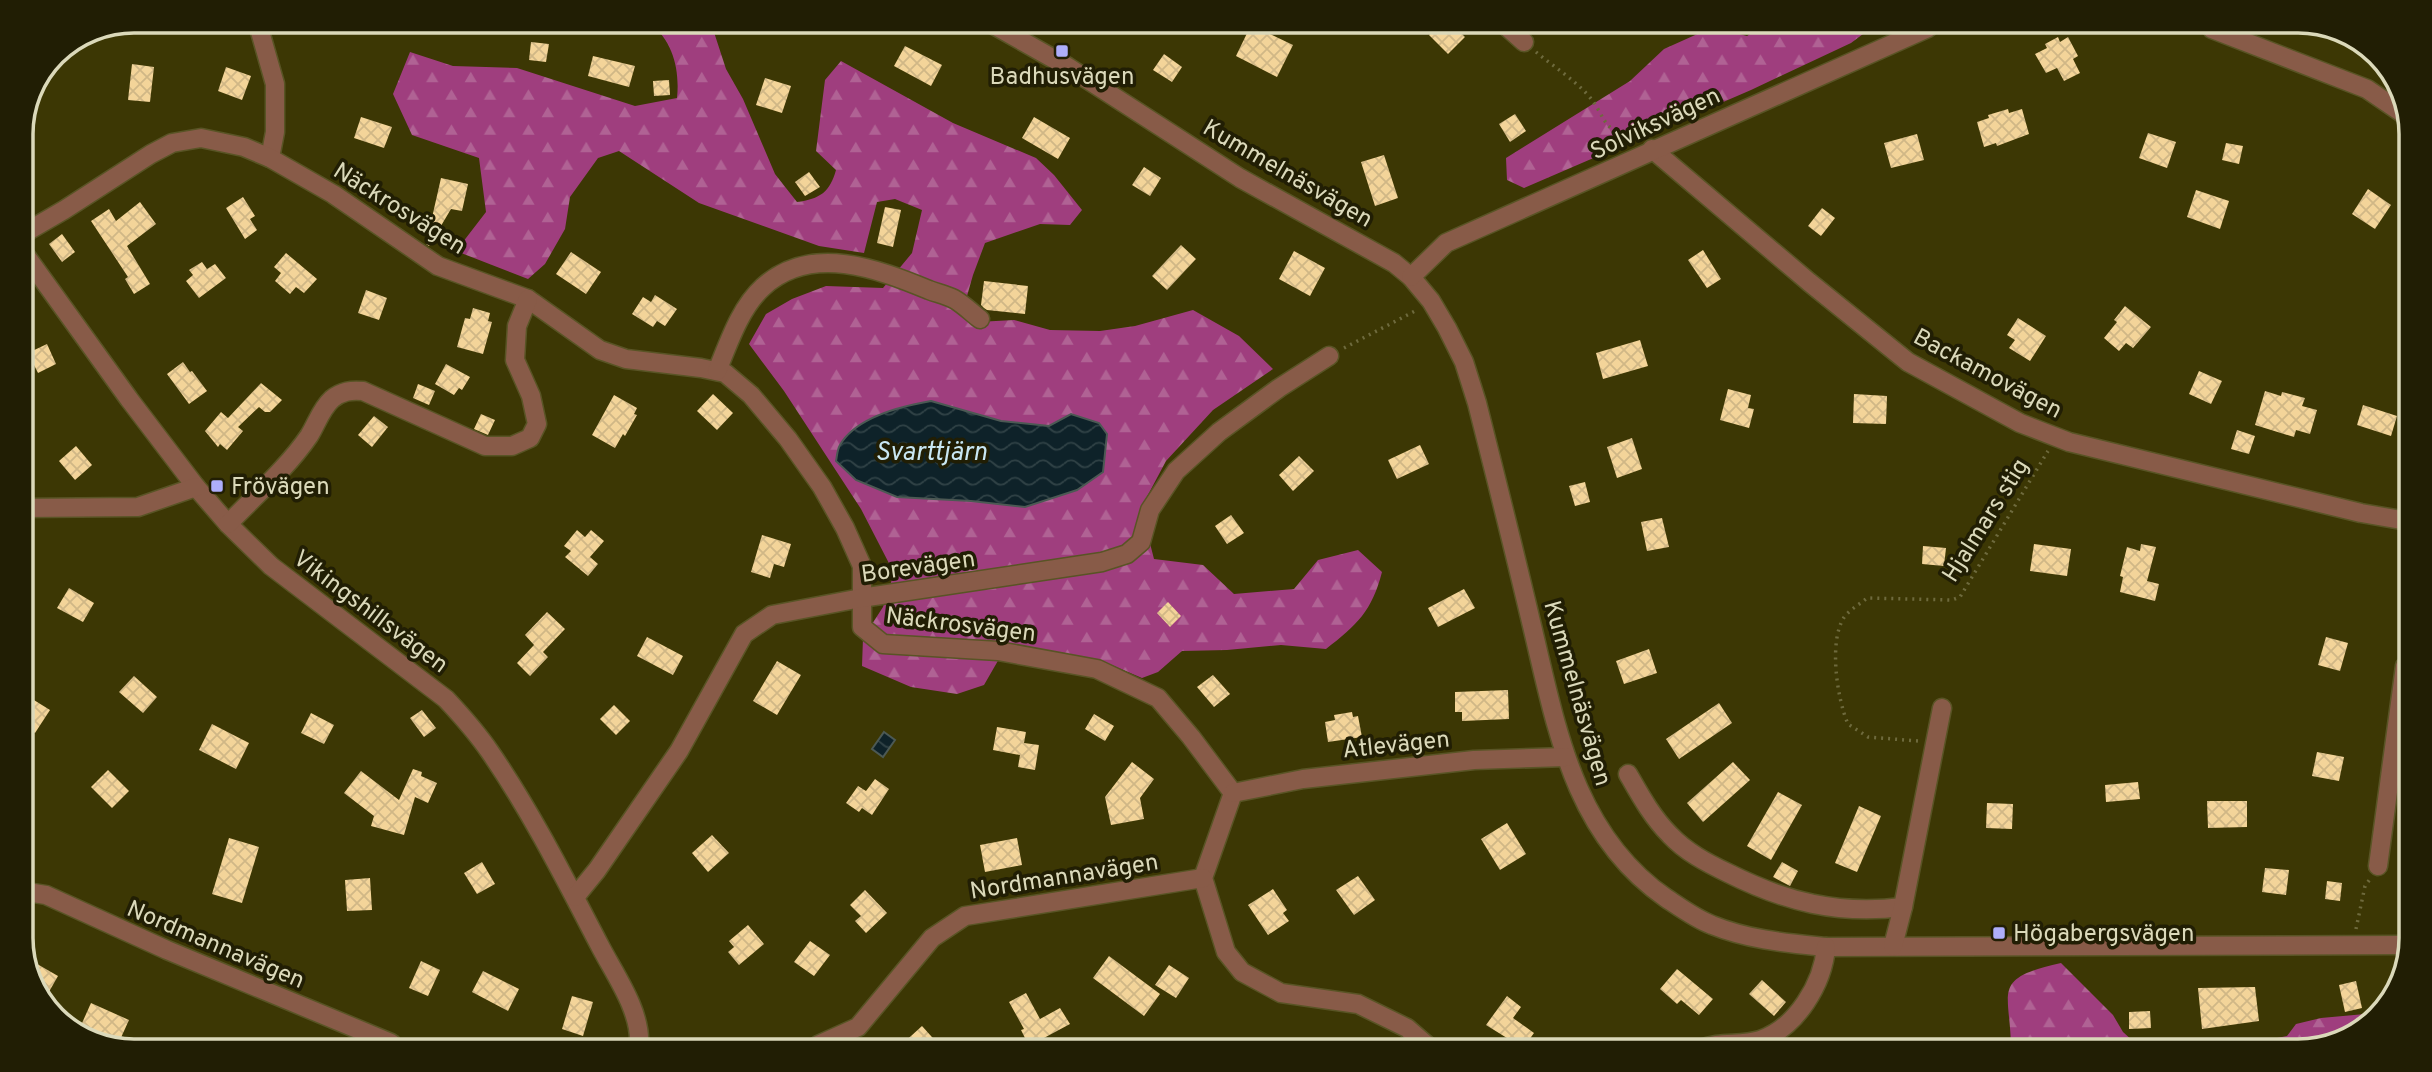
<svg xmlns="http://www.w3.org/2000/svg" width="2432" height="1072" viewBox="0 0 2432 1072" font-family="Overpass,sans-serif">
<defs>
<pattern id="forest-firs" width="22" height="20" patternUnits="userSpaceOnUse" patternTransform="scale(1.75)"><rect width="22" height="20" fill="#9f3e7e"/><path d="M5 1l3.5 6h-7zM16 11l3.5 6h-7z" fill="#b06294"/></pattern>
<pattern id="water-waves" width="16" height="10" patternUnits="userSpaceOnUse" patternTransform="scale(1.75)"><rect width="16" height="10" fill="#0e2229"/><path d="M0 5q4-4 8 0t8 0" fill="none" stroke="#304246"/></pattern>
<pattern id="building-cross-hatch" width="8" height="8" patternUnits="userSpaceOnUse" patternTransform="scale(1.75)"><rect width="8" height="8" fill="#f3d499"/><path d="M0 0l8 8M0 8l8-8" fill="none" stroke="#d0b786"/></pattern>
</defs>
<rect width="100%" height="100%" fill="#3c3704"/>
<g fill="url(#forest-firs)">
<path d="M650 23H711L726 69 743 99 775 174 797 202C820 199 830 192 836 170L816 151 825 80 841 61 953 123 1036 158 1054 175 1082 210 1070 225 1040 224 985 243 973 275 967 296 978 322 1014 320 1050 330 1100 331 1135 326 1193 310 1239 336 1273 369 1213 410 1166 461 1141 508 1154 559 1203 565 1234 594 1294 589 1318 560 1358 550 1382 572C1372 611 1357 625 1326 649L1281 645 1227 650 1182 651 1158 672 1142 678 1100 660 1007 645 984 685 957 694 911 687 862 666 863 638 883 607 894 573 861 509 784 391 749 344 766 314 792 299 826 286 883 288 912 253 922 210 895 199 877 202 864 253 819 246 699 203 619 151 598 158 570 197 565 229 545 264 528 279 456 251 486 212 479 158 412 135 393 94 410 52 453 66 517 68 635 106 677 98C680 70 673 41 650 23Z"/>
<polygon points="1713,27 1747,36 1761,27 1871,28 1851,43 1751,90 1524,188 1507,180 1506,158 1630,81 1664,49"/>
<path d="M2061 963 2113 1015 2123 1032 2134 1042 2190 1045 2252 1043 2287 1036 2296 1024 2321 1018 2376 1013 2361 1032 2299 1051 2011 1050C2011 991 1989 979 2061 963Z"/>
</g>
<g fill="url(#water-waves)" stroke="#4c5954" stroke-width="2">
<path d="M931 401 1001 421 1049 426 1071 414 1099 423 1107 434 1103 472 1077 490 1025 507 971 501 897 497 856 480 836 461C837 457 837 450 840 445 856 417 902 406 931 401Z"/>
<polygon points="884,732 895,740 883,757 872,749"/>
</g>
<g fill="url(#building-cross-hatch)">
<polygon points="1251,25 1293,45 1277,77 1236,56"/>
<polygon points="1438,26 1454,26 1465,37 1448,54 1429,35"/>
<polygon points="2058,37 2060,42 2068,37 2078,56 2073,59 2080,73 2064,81 2057,68 2046,73 2035,54 2047,48 2045,44"/>
<polygon points="531,42 549,44 546,62 529,60"/>
<polygon points="905,46 942,65 931,86 894,66"/>
<polygon points="1164,54 1182,67 1172,82 1153,70"/>
<polygon points="593,56 635,66 629,87 588,76"/>
<polygon points="132,64 154,67 150,102 128,100"/>
<polygon points="226,67 251,76 242,100 218,91"/>
<polygon points="765,78 791,86 782,113 756,105"/>
<polygon points="669,80 670,95 654,96 653,81"/>
<polygon points="2008,109 2009,113 2022,109 2029,134 1997,146 1996,143 1984,147 1977,122 1989,118 1988,115"/>
<polygon points="1515,114 1526,131 1510,142 1499,124"/>
<polygon points="361,117 392,127 384,148 354,138"/>
<polygon points="1034,117 1070,138 1058,159 1022,138"/>
<polygon points="2148,133 2176,142 2167,168 2139,158"/>
<polygon points="1917,134 1924,160 1891,168 1884,143"/>
<polygon points="2226,143 2243,146 2239,164 2222,160"/>
<polygon points="1384,155 1398,198 1375,206 1361,162"/>
<polygon points="1144,167 1161,178 1150,196 1132,185"/>
<polygon points="809,172 820,187 805,196 795,182"/>
<polygon points="441,178 468,184 462,211 451,209 429,246 426,244"/>
<polygon points="2368,189 2391,205 2375,229 2352,214"/>
<polygon points="2196,190 2229,201 2220,229 2187,217"/>
<polygon points="243,197 255,216 250,219 257,230 245,239 226,208"/>
<polygon points="140,202 156,224 127,246 150,284 134,294 125,279 128,277 91,221 109,209 116,221"/>
<polygon points="885,207 901,210 893,247 877,243"/>
<polygon points="1822,208 1835,218 1821,236 1808,226"/>
<polygon points="62,234 75,252 62,262 49,244"/>
<polygon points="1181,245 1196,259 1167,290 1152,276"/>
<polygon points="1703,250 1721,279 1707,288 1688,260"/>
<polygon points="1294,251 1325,268 1310,296 1279,279"/>
<polygon points="571,252 601,272 586,294 556,274"/>
<polygon points="286,253 317,279 304,293 296,287 290,294 275,281 281,273 274,267"/>
<polygon points="202,262 207,269 215,264 226,278 199,298 186,281 193,275 189,270"/>
<polygon points="984,281 1028,286 1025,314 987,310 984,308 981,305"/>
<polygon points="366,290 387,298 379,320 358,313"/>
<polygon points="655,295 677,309 665,326 657,321 653,327 632,314 643,297 651,302"/>
<polygon points="2125,306 2151,327 2133,348 2126,343 2119,351 2104,338 2117,322 2114,320"/>
<polygon points="473,308 490,313 488,321 492,322 483,354 457,347 465,318 470,319"/>
<polygon points="2018,318 2046,336 2030,361 2009,348 2015,340 2007,335"/>
<polygon points="1640,340 1648,366 1603,379 1596,353"/>
<polygon points="47,344 56,364 38,373 28,353"/>
<polygon points="183,362 190,372 192,371 207,391 189,404 167,374"/>
<polygon points="446,364 470,377 462,390 459,388 454,395 435,384"/>
<polygon points="2199,371 2222,381 2211,404 2189,394"/>
<polygon points="261,383 282,400 270,412 265,412 259,407 238,427 243,431 227,450 220,444 218,447 205,431 221,412 228,418"/>
<polygon points="418,384 435,391 429,405 413,398"/>
<polygon points="1728,389 1751,395 1748,408 1754,409 1749,428 1720,420"/>
<polygon points="2265,391 2281,396 2282,392 2305,398 2302,406 2317,410 2310,434 2296,430 2294,437 2255,425"/>
<polygon points="713,394 733,413 717,430 697,411"/>
<polygon points="1854,394 1887,396 1886,424 1853,423"/>
<polygon points="614,395 637,408 634,414 637,415 625,436 623,434 615,448 592,435"/>
<polygon points="2363,405 2397,416 2391,436 2357,425"/>
<polygon points="481,414 495,420 488,435 474,429"/>
<polygon points="374,416 388,427 372,447 358,435"/>
<polygon points="2237,430 2255,436 2249,454 2231,449"/>
<polygon points="1632,438 1642,469 1617,478 1607,447"/>
<polygon points="1420,445 1429,464 1397,479 1388,460"/>
<polygon points="76,446 92,465 75,480 59,461"/>
<polygon points="1299,456 1314,471 1293,491 1279,475"/>
<polygon points="1585,482 1590,502 1575,506 1569,486"/>
<polygon points="1231,515 1244,533 1227,544 1215,526"/>
<polygon points="1662,518 1669,547 1647,551 1641,522"/>
<polygon points="577,530 585,537 591,530 604,541 590,557 598,564 588,576 565,557 571,551 564,546"/>
<polygon points="762,535 791,544 784,567 774,564 770,578 751,572"/>
<polygon points="2034,544 2071,549 2067,576 2030,571"/>
<polygon points="2141,544 2156,547 2147,581 2159,584 2155,601 2120,592 2123,577 2120,576 2127,547 2140,551"/>
<polygon points="1923,546 1946,548 1944,566 1922,564"/>
<polygon points="69,588 94,603 83,622 57,608"/>
<polygon points="1464,589 1475,608 1438,627 1428,608"/>
<polygon points="1168,602 1181,616 1170,627 1157,613"/>
<polygon points="547,612 565,629 543,652 548,657 530,676 517,663 534,645 525,635"/>
<polygon points="647,637 683,656 673,675 637,656"/>
<polygon points="2326,637 2348,643 2340,671 2318,665"/>
<polygon points="1649,649 1657,673 1624,684 1616,661"/>
<polygon points="777,661 801,675 777,715 753,701"/>
<polygon points="1213,675 1230,694 1214,707 1197,687"/>
<polygon points="134,676 157,697 143,713 119,692"/>
<polygon points="1508,690 1509,719 1462,721 1462,712 1455,712 1455,692"/>
<polygon points="21,692 50,710 35,733 21,724"/>
<polygon points="1719,703 1732,723 1679,759 1666,739"/>
<polygon points="614,705 630,721 616,735 600,719"/>
<polygon points="422,710 436,728 424,737 410,718"/>
<polygon points="1352,712 1353,717 1358,716 1362,737 1328,742 1325,722 1335,720 1334,715"/>
<polygon points="311,713 334,725 324,744 301,733"/>
<polygon points="1094,714 1114,726 1105,741 1085,729"/>
<polygon points="212,724 249,743 236,769 199,750"/>
<polygon points="997,727 1026,732 1024,743 1039,745 1035,770 1018,767 1020,755 993,750"/>
<polygon points="2317,752 2344,757 2339,781 2312,776"/>
<polygon points="1132,762 1154,779 1140,798 1144,819 1111,825 1105,797"/>
<polygon points="1733,762 1750,780 1703,822 1687,803"/>
<polygon points="413,769 422,772 421,776 437,783 428,803 415,797 404,835 371,826 374,816 344,793 361,771 399,800"/>
<polygon points="108,770 129,791 112,808 91,787"/>
<polygon points="875,779 889,789 872,815 862,808 859,812 846,803 858,786 866,791"/>
<polygon points="2138,782 2140,799 2106,802 2105,785"/>
<polygon points="1778,792 1802,805 1771,860 1747,846"/>
<polygon points="2207,801 2247,801 2247,827 2208,828"/>
<polygon points="1987,803 2013,804 2012,829 1986,828"/>
<polygon points="1859,806 1881,816 1857,872 1835,863"/>
<polygon points="1507,823 1526,854 1500,870 1481,839"/>
<polygon points="712,835 729,853 708,872 692,853"/>
<polygon points="229,838 259,847 242,903 212,894"/>
<polygon points="1017,838 1022,865 985,872 980,845"/>
<polygon points="482,862 495,884 477,894 464,873"/>
<polygon points="1782,862 1798,871 1790,886 1773,877"/>
<polygon points="2265,868 2289,870 2286,895 2262,892"/>
<polygon points="1358,876 1375,900 1354,915 1336,890"/>
<polygon points="370,878 372,910 347,911 345,880"/>
<polygon points="2327,881 2342,883 2340,901 2325,899"/>
<polygon points="1273,889 1287,910 1283,913 1289,921 1268,935 1248,905"/>
<polygon points="865,890 887,913 866,933 855,921 861,916 850,905"/>
<polygon points="748,925 764,944 739,965 728,952 734,947 729,941"/>
<polygon points="810,941 830,955 814,976 794,962"/>
<polygon points="1109,956 1160,994 1144,1016 1093,978"/>
<polygon points="25,957 58,976 46,997 37,992"/>
<polygon points="421,961 440,970 428,996 409,988"/>
<polygon points="1169,965 1189,978 1176,998 1155,985"/>
<polygon points="1677,969 1713,999 1699,1015 1681,1000 1677,1004 1660,989"/>
<polygon points="483,971 519,989 508,1011 472,992"/>
<polygon points="1762,980 1786,1002 1774,1016 1749,994"/>
<polygon points="2356,981 2362,1008 2345,1012 2339,985"/>
<polygon points="2255,987 2259,1021 2202,1029 2198,988"/>
<polygon points="1026,993 1040,1019 1060,1008 1070,1024 1029,1046 1021,1030 1024,1029 1009,1002"/>
<polygon points="572,996 593,1002 583,1036 562,1029"/>
<polygon points="1507,996 1521,1007 1513,1018 1534,1033 1523,1048 1486,1025"/>
<polygon points="91,1003 129,1020 119,1042 92,1042 78,1032"/>
<polygon points="2150,1011 2151,1028 2129,1029 2129,1012"/>
<polygon points="922,1026 940,1046 901,1045"/>
</g>
<g fill="none" stroke-linecap="round" stroke-linejoin="round">
<g stroke="#595425" stroke-width="21">
<g id="minor">
<polyline points="257,21 275,84 275,132 270,158"/>
<path d="M992 24 1068 67 1240 178 1394 263 1411 277 1431 301 1447 328 1464 362 1477 403C1496 478 1515 554 1533 630 1557 731 1575 835 1666 898 1681 908 1696 919 1712 925 1749 940 1787 943 1826 947L2403 945"/>
<polyline points="1506,26 1524,42"/>
<polyline points="2212,29 2367,89 2408,117"/>
<polyline points="1652,149 1809,282 1908,362 2020,423 2069,442 2361,513 2407,521"/>
<polyline points="21,235 64,210 151,154 172,143 201,138 244,147 270,158 333,194 438,266 528,299 600,350 626,359 701,368 725,373 751,395 788,439 822,487 845,528 862,566 862,627 883,644 998,651 1097,669 1158,698 1191,737 1233,793 1203,878 1226,952 1242,972 1281,993 1358,1004 1407,1028 1430,1048"/>
<path d="M21 249 129 399 196 487 228 524 271 566 446 699C462 716 477 733 490 752 532 813 566 881 600 946 615 975 641 1011 639 1044"/>
<polyline points="1411,277 1446,243 1928,28"/>
<path d="M717 371C729 342 740 308 763 287 811 243 878 269 929 290 937 293 946 295 954 299 963 304 971 312 980 319"/>
<polyline points="21,508 138,507 196,487"/>
<path d="M228 524C255 496 287 468 309 436 317 423 321 409 332 399 342 391 351 390 363 391L485 446H512L530 438 537 424 531 396 515 360 517 326 528 299"/>
<path d="M1628 774C1640 795 1652 817 1670 835 1686 852 1707 863 1728 873 1786 902 1838 915 1903 907"/>
<polyline points="1233,793 1303,779 1474,760 1566,757"/>
<polyline points="2378,866 2405,666"/>
<polyline points="21,891 46,895 167,950 391,1043"/>
<polyline points="575,897 597,870 679,751 744,634 772,615 861,598 1102,562 1127,554 1141,542 1150,510 1176,471 1219,432 1279,388 1329,356"/>
<polyline points="1893,946 1903,907 1942,708"/>
<polyline points="818,1045 858,1027 932,938 965,916 1203,878"/>
<path d="M1701 1049C1719 1041 1741 1046 1760 1040 1796 1028 1823 984 1826 947"/>
</g>
</g>
<g stroke="#6e6a3d" stroke-width="3.5" stroke-dasharray="2 5" stroke-linecap="butt">
<polyline points="2329,30 2351,37"/>
<path d="M1536 52C1553 66 1573 79 1587 94 1607 116 1598 127 1632 139"/>
<polyline points="2378,75 2388,68"/>
<polyline points="1344,348 1415,311"/>
<path d="M1918 741 1868 737 1848 724C1837 699 1828 639 1845 616 1851 609 1860 604 1867 598L1952 600 1960 597 2048 451"/>
<polyline points="2356,929 2365,886 2370,879"/>
</g>
<use href="#minor" stroke="#885b48" stroke-width="18"/>
</g>
<g fill="#aeaefb" stroke="#211e04" stroke-width="2.5">
<rect x="1055" y="44" width="14" height="14" rx="3.5"/>
<rect x="210" y="479" width="14" height="14" rx="3.5"/>
<rect x="1992" y="926" width="14" height="14" rx="3.5"/>
</g>
<g text-anchor="middle" stroke-width="7" stroke-linejoin="round" paint-order="stroke">
<g font-size="24" fill="#dbd9ba" stroke="#211e04" text-anchor="start">
<text x="1062" y="84" text-anchor="middle">Badhusvägen</text>
<text x="231" y="494">Frövägen</text>
<text x="2013" y="941">Högabergsvägen</text>
</g>
<g font-size="24" fill="#dbd9ba" stroke="#211e04">
<text transform="translate(1655 123) rotate(-25)" y="8">Solviksvägen</text>
<text transform="translate(1288 173) rotate(30)" y="8">Kummelnäsvägen</text>
<text transform="translate(400 208) rotate(32)" y="8">Näckrosvägen</text>
<text transform="translate(1988 373) rotate(28)" y="8">Backamovägen</text>
<text transform="translate(1985 520) rotate(-58)" y="8">Hjalmars stig</text>
<text transform="translate(918 566) rotate(-8)" y="8">Borevägen</text>
<text transform="translate(371 611) rotate(37)" y="8">Vikingshillsvägen</text>
<text transform="translate(961 624) rotate(7)" y="8">Näckrosvägen</text>
<text transform="translate(1578 693) rotate(74)" y="8">Kummelnäsvägen</text>
<text transform="translate(1396 744) rotate(-6)" y="8">Atlevägen</text>
<text transform="translate(1064 876) rotate(-9)" y="8">Nordmannavägen</text>
<text transform="translate(216 944) rotate(23)" y="8">Nordmannavägen</text>
</g>
<g font-size="26" font-style="italic" fill="#c9e7f3" stroke="#211e04">
<text x="931" y="460">Svarttjärn</text>
</g>
</g>
<path d="M0 0H2432V1072H0ZM134 33H2298A101 101 0 0 1 2399 134V938A101 101 0 0 1 2298 1039H134A101 101 0 0 1 33 938V134A101 101 0 0 1 134 33Z" fill="#211e04" fill-rule="evenodd"/>
<path fill="none" stroke="#dbd9ba" stroke-width="3.5" d="M134 33H2298A101 101 0 0 1 2399 134V938A101 101 0 0 1 2298 1039H134A101 101 0 0 1 33 938V134A101 101 0 0 1 134 33Z"/>
</svg>
